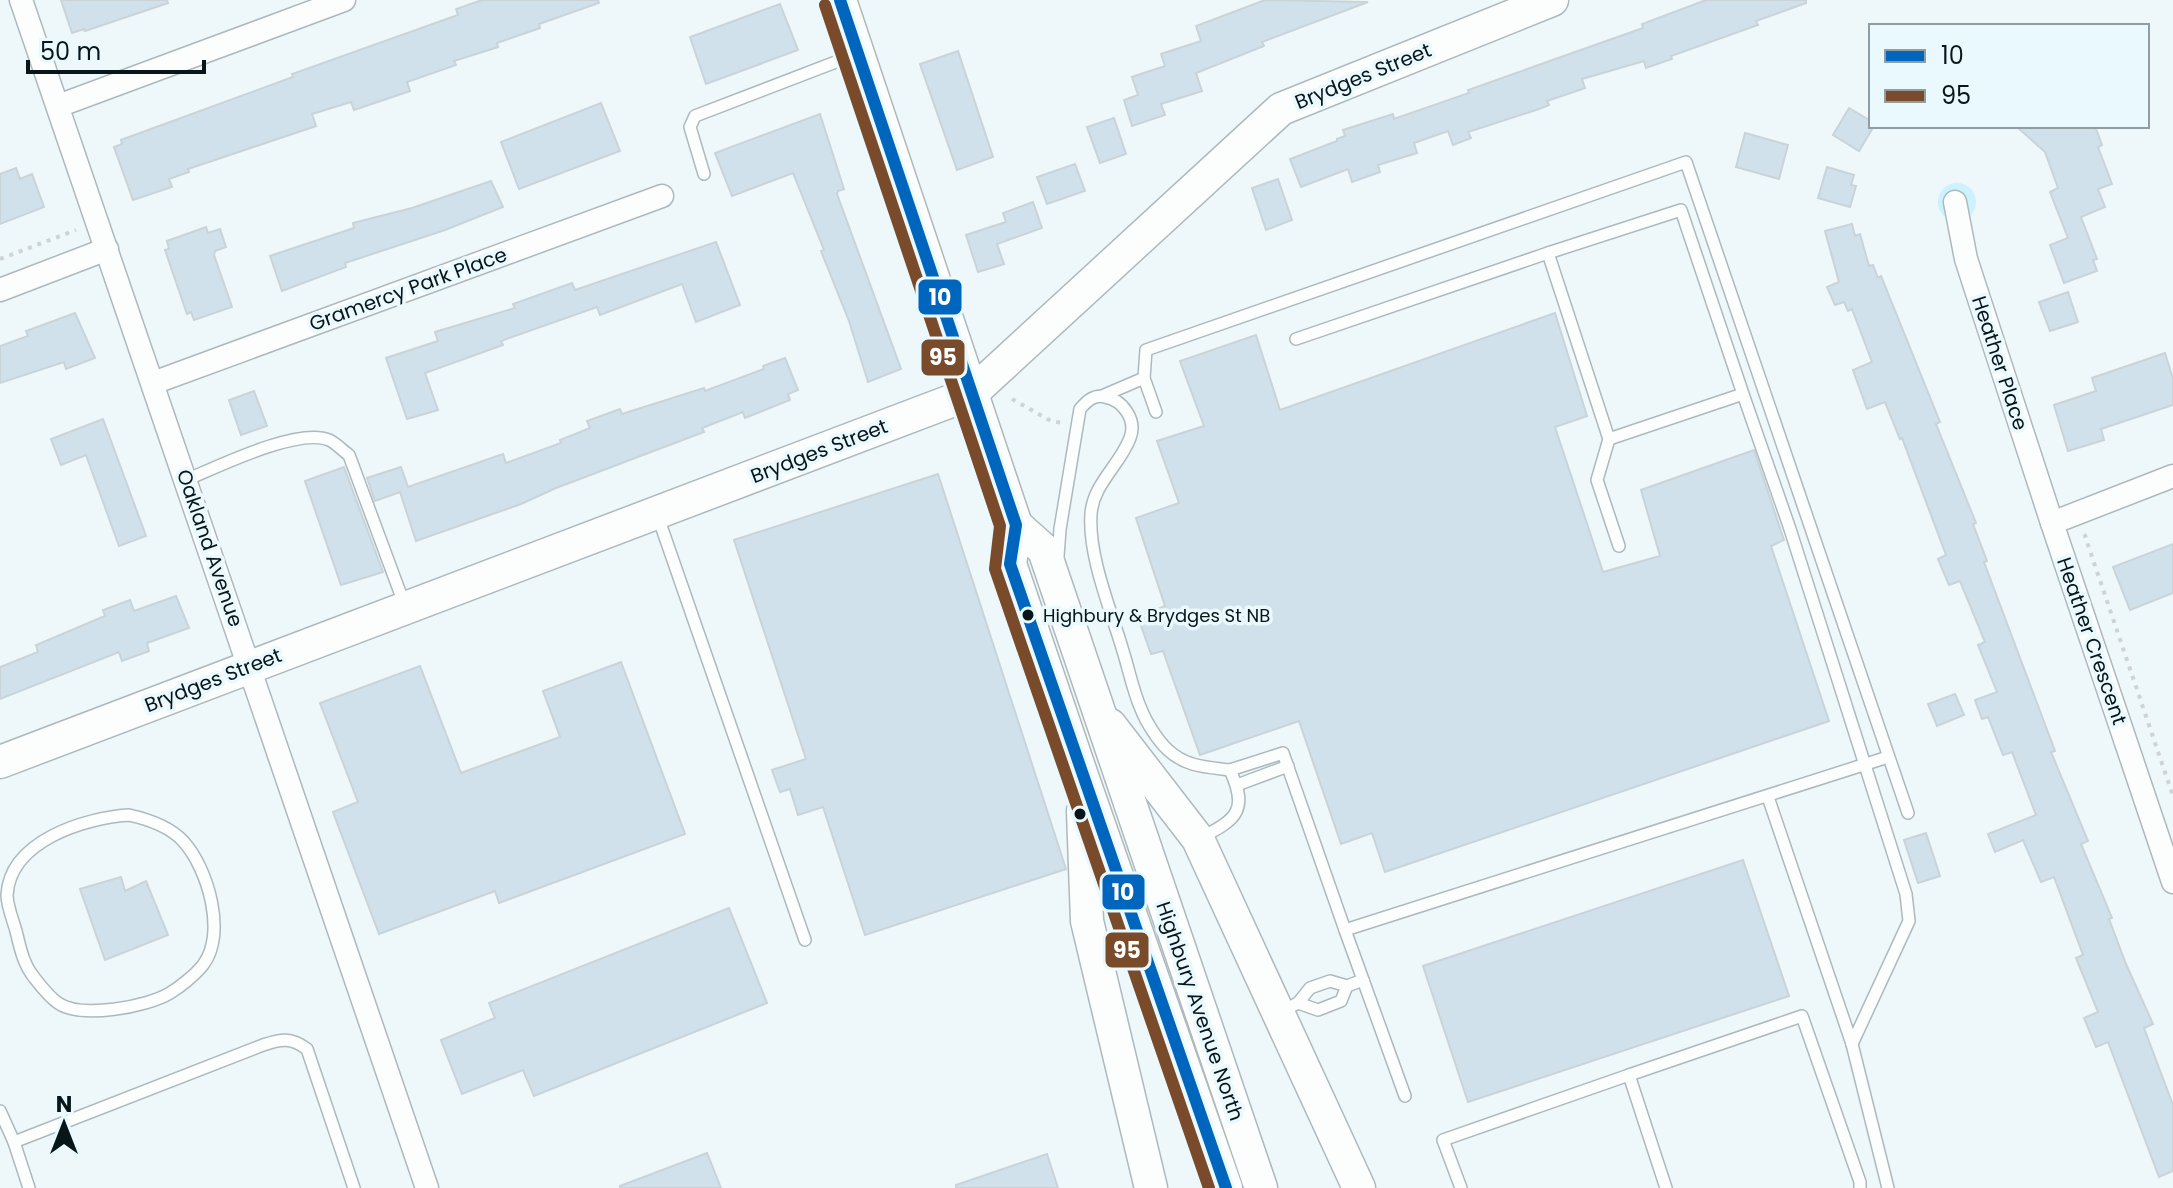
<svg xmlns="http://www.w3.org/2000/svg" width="2173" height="1188" viewBox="0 0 2173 1188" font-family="Poppins,sans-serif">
<rect width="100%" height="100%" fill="#eef7fa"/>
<circle fill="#cbf2fd" cx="1957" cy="202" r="19"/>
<g fill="#d1e1eb" stroke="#c9d3d8" stroke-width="2">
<polygon points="61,0 167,0 168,3 85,31 84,29 72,33"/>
<polygon points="482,0 598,0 599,3 539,24 540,28 497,43 498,47 454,61 456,65 407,82 410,91 354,110 351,102 312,114 316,126 188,169 189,172 169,179 172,187 133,200 114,147 122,144 121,140 293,77 292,74 458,15 456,9"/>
<polygon points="1265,0 1368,2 1262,42 1264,46 1196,73 1202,91 1161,104 1165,115 1132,126 1124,100 1138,95 1132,77 1165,66 1161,54 1201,41 1196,26"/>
<polygon points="1706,0 1806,0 1806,3 1756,21 1758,25 1671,56 1672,59 1646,68 1644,61 1582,79 1585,88 1547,101 1549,105 1539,109 1468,132 1471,138 1453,145 1448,131 1414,143 1417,153 1378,165 1380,172 1352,182 1348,169 1301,187 1290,159 1337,141 1337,139 1345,136 1343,130 1393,114 1394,119 1469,93 1468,90 1643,28 1642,24"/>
<polygon points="780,4 798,50 706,84 690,37"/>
<polygon points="958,51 993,157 957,170 920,64"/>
<polygon points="601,103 620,151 519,189 501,142"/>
<polygon points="1849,108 1871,121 1871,126 1874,126 1859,151 1833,135"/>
<polygon points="820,114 844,189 838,191 837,194 901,369 868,382 849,321 821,251 824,250 793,173 732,196 715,153"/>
<polygon points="1114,118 1126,154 1100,163 1087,127"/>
<polygon points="2016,126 2095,126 2102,145 2098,147 2112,184 2098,189 2105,207 2081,217 2097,259 2093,260 2097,271 2064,283 2050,245 2068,238 2050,192 2058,188 2045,152"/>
<polygon points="1745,133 1788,145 1779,179 1736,167"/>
<polygon points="1075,164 1085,191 1047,204 1037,177"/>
<polygon points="1827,167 1854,175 1851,185 1856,186 1850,207 1818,198"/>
<polygon points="16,168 20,179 32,174 44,207 0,224 0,174"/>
<polygon points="1278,179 1292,220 1266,230 1252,188"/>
<polygon points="491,181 503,207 445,230 345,263 346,267 282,291 270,256 354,228 353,223 412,208"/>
<polygon points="1033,202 1042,228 997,244 1004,264 978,272 966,235 1006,222 1003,213"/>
<polygon points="1852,224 1855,236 1860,234 1869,266 1873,265 1878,278 1881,276 1940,422 1936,424 1976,523 1973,524 1987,561 1984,562 2055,751 2051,752 2088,841 2081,844 2112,918 2109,919 2126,964 2153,1024 2144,1028 2173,1105 2173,1171 2159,1177 2108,1042 2096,1047 2084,1018 2098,1012 2076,958 2083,955 2054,877 2041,882 2023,840 1995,852 1988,834 2036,815 2012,752 2003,755 1988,717 1982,719 1975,700 1997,692 1978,645 1985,642 1960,581 1949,585 1938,559 1946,555 1902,438 1900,439 1885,402 1867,409 1853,370 1872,362 1852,309 1848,311 1844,302 1835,305 1827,287 1839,282 1825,231"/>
<polygon points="206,227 208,233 220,229 226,247 215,251 214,255 232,307 194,320 191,312 187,314 165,250 169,249 167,241"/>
<polygon points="716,242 740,305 696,322 682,284 600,315 597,307 501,341 503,345 425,373 438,410 407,419 386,358 438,341 435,332 515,308 513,304 572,283 575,290"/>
<polygon points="2068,292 2078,322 2050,331 2039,302"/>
<polygon points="75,313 95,358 66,369 64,362 0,383 0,346 28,336 26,331"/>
<polygon points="1555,313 1587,416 1555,427 1603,572 1660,556 1641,490 1754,450 1784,540 1771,546 1829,721 1385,872 1372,833 1341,844 1299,721 1200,755 1163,651 1151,654 1138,617 1165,606 1136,518 1179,503 1157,441 1204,426 1180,361 1256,335 1280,410"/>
<polygon points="2165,353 2173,379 2173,405 2101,429 2104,440 2068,451 2054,405 2096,391 2092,378"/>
<polygon points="785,358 798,390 788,394 790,400 745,418 743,412 702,428 704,432 556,488 521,504 416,541 400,492 375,501 367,478 401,467 408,487 503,454 506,463 561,443 560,440 590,428 587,421 620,409 622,414 704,388 705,391 764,369 763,366"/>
<polygon points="254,391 267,426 241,435 229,400"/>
<polygon points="103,419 146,536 119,546 86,455 61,465 51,439"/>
<polygon points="344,467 383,572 341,585 305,481"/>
<polygon points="938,474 1066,869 865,935 823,807 798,815 790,789 780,792 772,770 806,759 734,540"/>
<polygon points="2173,544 2173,593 2130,610 2113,567"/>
<polygon points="176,596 189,628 147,643 149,651 122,661 119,652 0,699 0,667 38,652 36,645 105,616 103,610 130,600 134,611"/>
<polygon points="621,662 685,834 499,903 495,891 379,934 333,812 358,802 320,703 420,666 461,773 560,737 543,691"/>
<polygon points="1955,694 1964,715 1937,726 1928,704"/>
<polygon points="1926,833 1940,876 1918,883 1904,840"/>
<polygon points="1743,860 1789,996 1468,1102 1423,966"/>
<polygon points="121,877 125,891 146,881 168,935 105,960 80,889"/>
<polygon points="729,908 767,1003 534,1096 523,1070 462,1094 441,1040 495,1018 489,1003"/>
<polygon points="707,1153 721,1188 620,1188 620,1186"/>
<polygon points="1047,1154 1058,1188 956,1188 956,1185"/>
</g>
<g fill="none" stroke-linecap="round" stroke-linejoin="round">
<g stroke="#aeb9bd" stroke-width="14">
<g id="lane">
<polyline points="704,174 690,127 695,116 854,55"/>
<polyline points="1296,339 1548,253"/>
<polyline points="1743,394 1681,210 1548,253 1609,439 1743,394 1790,529 1906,894 1909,921 1852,1044"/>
<polyline points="1102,396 1144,378"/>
<polyline points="1156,412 1144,378 1146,350 1686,162 1908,813"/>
<polyline points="1609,439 1597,480 1619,546"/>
<path d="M186 480C217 467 298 427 329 440 336 443 343 451 349 455L405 606"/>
<polyline points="658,517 805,940"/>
<path d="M1058 556 1060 529 1080 409C1087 401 1094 394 1105 397 1123 400 1137 420 1130 438 1120 465 1093 484 1091 514 1088 556 1111 610 1123 651 1129 670 1133 691 1141 709 1146 722 1158 741 1168 750 1186 767 1207 767 1230 770 1248 809 1238 819 1202 837"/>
<polyline points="1230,770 1283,753 1345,930 1888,757"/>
<polyline points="1237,785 1288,766"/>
<polyline points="1768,797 1852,1044 1888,1188"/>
<path d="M129 815C147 819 170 827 183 841 208 868 227 934 203 965 195 975 180 987 170 993 147 1007 81 1019 58 1003 48 996 40 985 33 976 23 963 20 947 16 931 13 920 7 906 7 895 10 841 84 818 129 815Z"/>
<polyline points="1345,930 1405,1096"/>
<polyline points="1298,1003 1318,1010 1341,1001 1347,986"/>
<polyline points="1280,1012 1298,1003 1310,988 1330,981 1347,986 1363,980"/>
<polyline points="1629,1075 1802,1016 1860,1182 1860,1188"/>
<path d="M0 1111 14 1142 263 1045C281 1039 291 1037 307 1049L354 1188"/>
<polyline points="14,1142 29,1188"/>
<polyline points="1461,1188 1443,1140 1629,1075 1666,1188"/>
</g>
</g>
<g stroke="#aeb9bd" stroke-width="25">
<g id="street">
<polyline points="21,0 427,1188"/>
<polyline points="58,106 344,0"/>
<polyline points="1955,202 1966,259 2052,523"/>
<polyline points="0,290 107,249"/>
<polyline points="153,383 662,196"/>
<polyline points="2173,476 2052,523 2173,882"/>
</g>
</g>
<g stroke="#aeb9bd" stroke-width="35">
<g id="secondary">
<polyline points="840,0 1016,525 1010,564 1082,776 1226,1188"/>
<polyline points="1016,525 1044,550 1261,1188"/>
<polyline points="1110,725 1198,839 1359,1188"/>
<polyline points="0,762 972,393 1281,109 1552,0"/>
<polyline points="1083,811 1087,921 1151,1188"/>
</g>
</g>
<g stroke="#d0d3d5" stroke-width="4" stroke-dasharray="4 6" stroke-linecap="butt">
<polyline points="0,259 76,230"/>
<polyline points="1012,399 1051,421 1063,423"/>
<polyline points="2087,535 2085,536 2173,796"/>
</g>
<use href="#lane" stroke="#fcfefe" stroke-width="11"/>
<use href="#street" stroke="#fcfefe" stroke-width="22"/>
<use href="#secondary" stroke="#fcfefe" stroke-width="32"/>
<g stroke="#eaf9fe" stroke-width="18">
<polyline id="bus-1" points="840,0 1016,525 1010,564 1226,1188"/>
</g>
<g stroke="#eaf9fe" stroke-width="18">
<polyline id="bus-2" points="825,5 1000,526 995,569 1209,1188"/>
</g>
<use href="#bus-1" stroke="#0065bd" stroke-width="12"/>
<use href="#bus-2" stroke="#7a4b2a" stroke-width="12"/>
</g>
<g fill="#08161a" stroke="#eaf9fe" stroke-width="3">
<circle cx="1028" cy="615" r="7"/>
<circle cx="1080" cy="814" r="7"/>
</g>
<g text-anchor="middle" stroke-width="7" stroke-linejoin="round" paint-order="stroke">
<g font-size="18" fill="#08161a" stroke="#eaf9fe" text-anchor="start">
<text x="1043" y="622">Highbury &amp; Brydges St NB</text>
</g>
<g font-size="20" fill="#08161a" stroke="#eaf9fe">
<text transform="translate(1363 76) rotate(-22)" y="7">Brydges Street</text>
<text transform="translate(408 289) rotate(-20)" y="7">Gramercy Park Place</text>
<text transform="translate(2000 363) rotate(72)" y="7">Heather Place</text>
<text transform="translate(819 451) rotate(-21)" y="7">Brydges Street</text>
<text transform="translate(210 548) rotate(71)" y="7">Oakland Avenue</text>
<text transform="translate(2092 641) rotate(71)" y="7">Heather Crescent</text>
<text transform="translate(213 680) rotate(-21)" y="7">Brydges Street</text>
<text transform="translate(1200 1011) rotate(71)" y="7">Highbury Avenue North</text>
</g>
</g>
<g stroke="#eaf9fe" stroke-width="3">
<rect x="917" y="278" width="46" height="38" rx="8" fill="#0065bd"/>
<rect x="920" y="338" width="46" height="39" rx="8" fill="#7a4b2a"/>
<rect x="1101" y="873" width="45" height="38" rx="8" fill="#0065bd"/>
<rect x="1104" y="931" width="46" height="38" rx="8" fill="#7a4b2a"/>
</g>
<g font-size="22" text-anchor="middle" font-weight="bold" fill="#fff">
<text x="940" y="305">10</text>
<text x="943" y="365">95</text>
<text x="1123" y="900">10</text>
<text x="1127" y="958">95</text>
</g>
<rect x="1869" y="24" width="280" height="104" fill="#eaf9fe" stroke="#909ea3" stroke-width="2"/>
<rect x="1885" y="50" width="40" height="12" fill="#0065bd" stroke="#909ea3" stroke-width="2"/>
<text x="1941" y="64" font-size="24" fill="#08161a">10</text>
<rect x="1885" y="90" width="40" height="12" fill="#7a4b2a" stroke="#909ea3" stroke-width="2"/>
<text x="1941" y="104" font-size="24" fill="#08161a">95</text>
<g transform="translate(64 1124)" stroke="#eaf9fe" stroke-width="6" paint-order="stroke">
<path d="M0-6L14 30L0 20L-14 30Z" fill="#08161a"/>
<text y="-12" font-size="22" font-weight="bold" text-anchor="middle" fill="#08161a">N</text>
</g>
<path d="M28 60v12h176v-12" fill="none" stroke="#08161a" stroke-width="4"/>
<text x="40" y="60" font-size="24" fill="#08161a" stroke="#eaf9fe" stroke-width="6" paint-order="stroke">50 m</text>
</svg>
